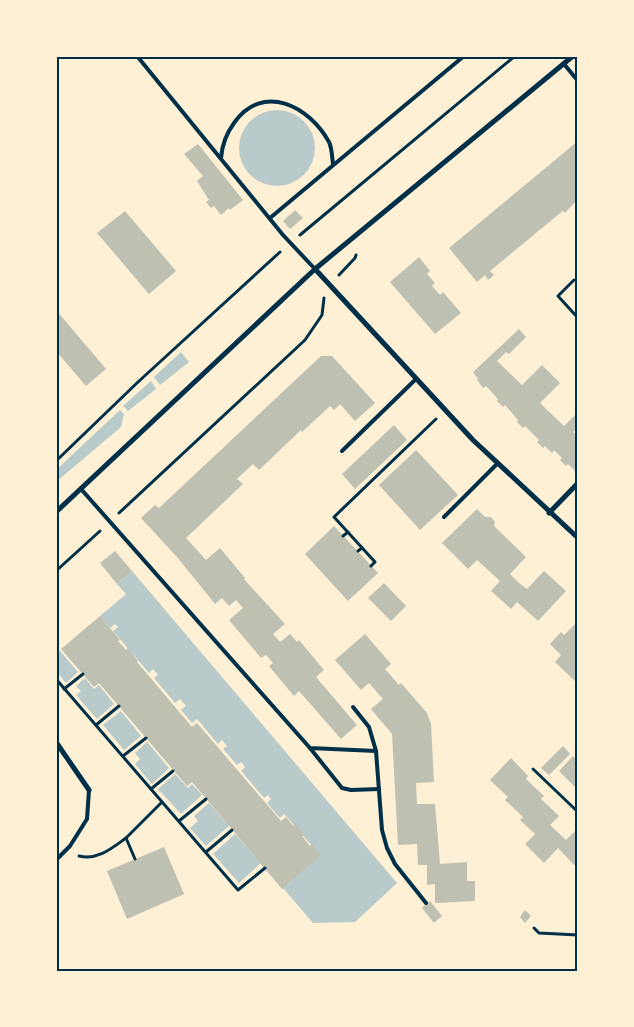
<svg xmlns="http://www.w3.org/2000/svg" width="634" height="1027" viewBox="0 0 634 1027" font-family="Roboto,sans-serif">
<rect width="100%" height="100%" fill="#fdf0d5"/>
<g fill="#b9caca">
<circle cx="277" cy="148" r="38"/>
<polygon points="181,352 189,362 160,385 154,377"/>
<polygon points="151,381 156,389 128,411 123,406"/>
<polygon points="120,410 124,414 121,427 56,482 56,470"/>
<polygon points="132,571 397,883 355,922 313,923 283,888 320,855 284,814 280,818 267,803 271,799 268,795 264,798 241,771 245,767 241,762 237,765 223,749 227,746 222,740 218,744 197,719 192,723 181,710 186,706 180,699 175,703 154,678 158,675 153,669 149,673 113,631 118,627 115,624 110,628 100,616 126,594 117,584"/>
<polygon points="60,651 78,672 66,683 56,671 56,654"/>
<polygon points="85,678 94,689 99,685 114,704 97,719 76,695 81,691 76,686"/>
<polygon points="121,711 141,736 124,750 103,725"/>
<polygon points="147,742 169,768 152,784 135,764 140,759 135,753"/>
<polygon points="175,774 188,788 192,784 202,795 181,814 158,789"/>
<polygon points="209,803 229,826 206,846 190,828 198,821 194,816"/>
<polygon points="235,834 261,863 239,883 213,854"/>
</g>
<g fill="#bec0b2">
<polygon points="578,141 578,199 565,213 563,211 559,214 490,271 494,275 488,280 485,275 477,282 449,248"/>
<polygon points="198,144 243,200 230,210 229,208 221,215 214,206 211,208 206,202 209,200 197,181 203,176 184,154"/>
<polygon points="295,210 303,218 290,229 283,221"/>
<polygon points="125,211 176,271 149,294 97,233"/>
<polygon points="419,257 430,271 427,274 435,283 432,286 440,295 443,292 461,313 435,334 390,282"/>
<polygon points="56,310 106,369 86,386 56,351"/>
<polygon points="519,329 526,337 509,354 506,352 497,361 522,385 542,365 560,383 540,403 564,426 578,412 578,427 573,432 578,437 578,470 576,472 568,464 566,466 560,460 562,458 554,450 552,453 545,446 543,448 537,442 539,440 525,426 523,428 517,422 518,420 505,405 503,407 497,401 498,399 486,386 483,388 477,380 478,379 473,372"/>
<polygon points="321,356 332,356 375,403 355,421 340,404 334,410 330,406 302,432 301,430 259,470 253,464 237,479 243,484 186,538 206,560 220,548 245,578 244,579 285,624 273,634 280,642 290,634 297,642 299,640 324,670 316,677 357,725 341,739 299,691 294,696 269,666 273,663 266,655 261,658 229,620 243,608 236,600 229,606 222,598 215,604 177,557 141,518 155,505 159,508"/>
<polygon points="394,425 407,440 355,489 342,474"/>
<polygon points="416,450 458,495 420,530 379,485"/>
<polygon points="477,509 485,517 491,517 495,522 494,526 526,557 510,574 519,583 527,589 544,571 566,591 538,621 517,602 511,609 491,591 500,581 477,560 468,569 442,543"/>
<polygon points="334,526 378,573 348,601 305,554"/>
<polygon points="115,551 132,571 117,584 100,563"/>
<polygon points="384,583 406,606 391,621 368,598"/>
<polygon points="100,616 120,640 118,641 126,650 128,648 138,661 137,662 192,727 197,723 281,821 286,817 293,826 295,824 304,835 302,836 310,846 312,844 321,855 282,889 192,782 187,786 99,683 94,687 61,649"/>
<polygon points="578,621 578,680 576,682 555,662 561,655 550,644 561,632 564,635"/>
<polygon points="365,634 391,664 385,669 399,685 401,683 427,713 431,724 434,782 416,783 417,804 435,804 440,864 467,862 467,881 475,881 475,901 435,903 435,884 427,885 427,865 418,865 417,844 398,845 392,734 371,709 383,699 369,683 361,690 335,660"/>
<polygon points="563,746 570,754 549,775 541,768"/>
<polygon points="573,756 578,762 578,790 559,771"/>
<polygon points="511,758 528,776 526,779 544,796 541,799 559,816 550,825 566,840 578,828 578,869 558,848 544,863 525,844 535,834 520,820 523,817 505,800 508,797 490,780"/>
<polygon points="164,847 184,894 127,919 107,871"/>
<polygon points="430,901 442,916 434,923 422,908"/>
<polygon points="525,910 531,916 525,923 520,917"/>
</g>
<g fill="none" stroke-linecap="round" stroke-linejoin="round">
<g stroke="#003049" stroke-width="3">
<polyline points="300,235 515,56"/>
<polyline points="339,275 355,258 356,255"/>
<polyline points="574,280 558,296 578,318"/>
<polyline points="56,461 138,382 280,252"/>
<polyline points="119,513 305,340 322,315 324,298"/>
<polyline points="343,536 348,532"/>
<polyline points="358,551 362,548"/>
<polyline points="371,566 375,562 334,517 436,419"/>
<polyline points="56,571 100,531"/>
<polyline points="56,679 238,890 265,868"/>
<polyline points="64,689 83,674"/>
<polyline points="96,725 119,706"/>
<polyline points="123,756 146,738"/>
<polyline points="533,769 578,812"/>
<polyline points="151,789 173,771"/>
<polyline points="179,821 206,799"/>
<polyline points="206,852 232,830"/>
<path d="M79 856C97 861 112 848 126 838"/>
<polyline points="135,859 126,838 162,802"/>
<polyline points="534,928 539,933 578,935"/>
</g>
<g stroke="#003049" stroke-width="4">
<polyline points="137,56 283,235 315,269"/>
<polyline points="564,64 578,81"/>
<path d="M221 158C222 145 226 134 234 123 263 82 309 106 329 142 332 148 332 157 333 164"/>
<polyline points="270,218 464,56"/>
<polyline points="342,451 416,379"/>
<polyline points="81,489 310,748 376,751 382,830 387,848 395,864 426,903"/>
<polyline points="444,517 497,464"/>
<polyline points="353,707 369,727 376,751"/>
<polyline points="310,748 342,788 351,790 379,789"/>
<polyline points="56,860 70,846 87,819 89,790"/>
</g>
<g stroke="#003049" stroke-width="5">
<polyline points="315,269 473,440 578,538"/>
<polyline points="56,512 315,269 573,56"/>
<polyline points="549,513 578,483"/>
<polyline points="56,742 89,790"/>
</g>
</g>
<rect width="634" height="1027" fill="none" stroke="#fdf0d5" stroke-width="115"/>
<rect x="58" y="58" width="518" height="912" fill="none" stroke="#003049" stroke-width="2"/>
</svg>
